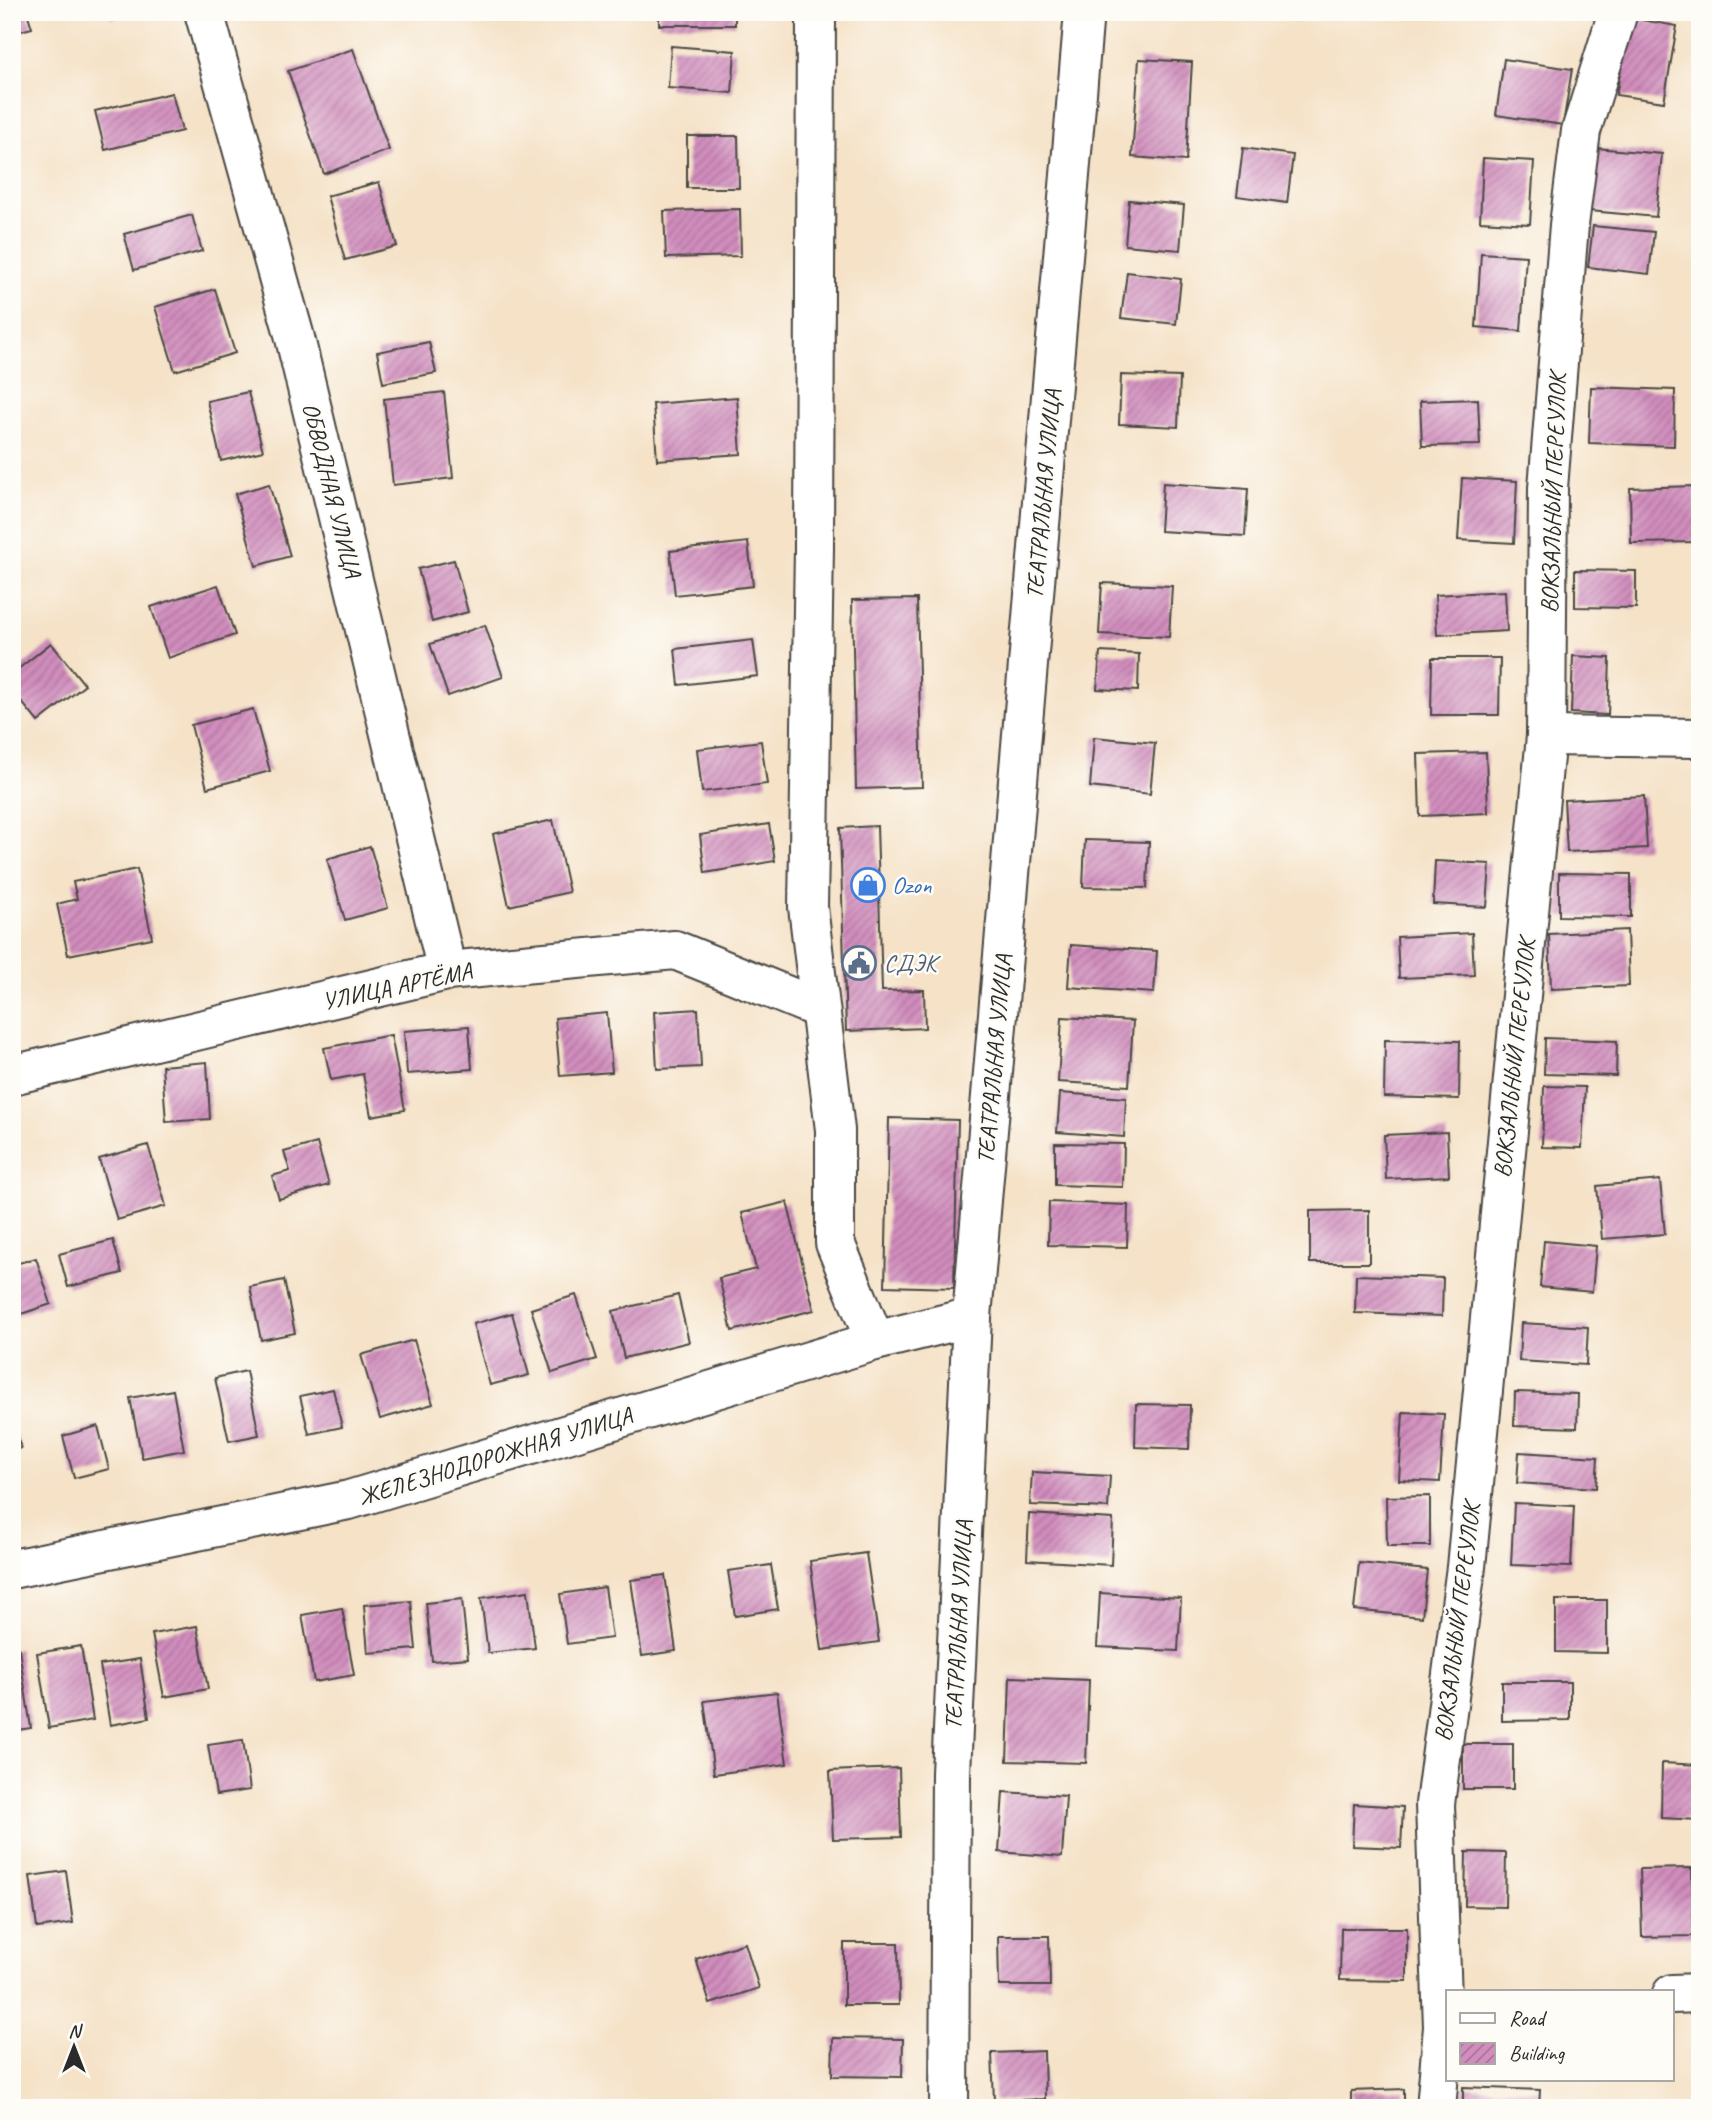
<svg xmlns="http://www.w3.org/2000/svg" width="1712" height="2120" viewBox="0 0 1712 2120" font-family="Caveat,sans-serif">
<defs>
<pattern id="building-hatch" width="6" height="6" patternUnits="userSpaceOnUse" patternTransform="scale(1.75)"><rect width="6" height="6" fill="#d18dbd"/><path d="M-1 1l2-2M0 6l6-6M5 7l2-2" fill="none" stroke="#aa739a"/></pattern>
</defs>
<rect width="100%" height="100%" fill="#fdfcf7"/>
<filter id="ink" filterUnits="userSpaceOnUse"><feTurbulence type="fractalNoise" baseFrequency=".0143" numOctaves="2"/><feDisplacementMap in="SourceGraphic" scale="14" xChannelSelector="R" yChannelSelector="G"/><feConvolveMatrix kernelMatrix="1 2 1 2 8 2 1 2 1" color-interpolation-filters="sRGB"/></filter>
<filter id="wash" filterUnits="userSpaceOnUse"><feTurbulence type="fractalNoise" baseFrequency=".00686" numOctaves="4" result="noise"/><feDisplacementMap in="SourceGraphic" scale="28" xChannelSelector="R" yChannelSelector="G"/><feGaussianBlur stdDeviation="1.57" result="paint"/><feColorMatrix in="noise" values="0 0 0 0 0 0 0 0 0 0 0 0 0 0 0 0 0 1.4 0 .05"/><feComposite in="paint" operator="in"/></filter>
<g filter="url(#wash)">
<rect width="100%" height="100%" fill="#f5e2c7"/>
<g id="blocks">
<g fill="url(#building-hatch)">
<polygon points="12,12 27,12 32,28 12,33"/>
<polygon points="109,12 132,12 132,13 111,19"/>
<rect x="659" y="12" width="76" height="13"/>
<polygon points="1630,18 1677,26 1664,102 1616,95"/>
<polygon points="671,46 735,51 732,93 668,88"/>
<polygon points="353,49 389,150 324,174 288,71"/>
<polygon points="1139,59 1192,62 1186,161 1132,157"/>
<polygon points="1504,59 1572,69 1563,125 1496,115"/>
<polygon points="172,93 182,131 105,150 95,111"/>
<polygon points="687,136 738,136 739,188 687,188"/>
<polygon points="1243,148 1293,155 1287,203 1237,196"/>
<polygon points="1596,148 1662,154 1656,217 1590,211"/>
<polygon points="1483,158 1534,161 1530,224 1480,221"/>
<polygon points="379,182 397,246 345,260 327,196"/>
<polygon points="1129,200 1184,205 1180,250 1125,245"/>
<polygon points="740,209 741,256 666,258 664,211"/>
<polygon points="192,215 202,251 134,270 124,234"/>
<polygon points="1593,226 1654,232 1649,274 1588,267"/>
<polygon points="1481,253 1526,256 1521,331 1476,327"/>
<polygon points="1127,272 1181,279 1176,324 1121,318"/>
<polygon points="215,289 235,353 175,371 155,307"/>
<polygon points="429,342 436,373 383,383 377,352"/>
<polygon points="1121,375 1180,377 1178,427 1119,424"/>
<polygon points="1591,387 1675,390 1674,446 1589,443"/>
<polygon points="248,392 263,451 221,461 207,401"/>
<polygon points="444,392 453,478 393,485 384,399"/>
<polygon points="737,397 741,454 657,460 653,404"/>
<polygon points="1478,399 1480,445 1422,446 1420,401"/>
<polygon points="1462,478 1517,481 1514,543 1458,540"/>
<polygon points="1163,483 1248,489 1245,536 1160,531"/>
<polygon points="269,484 290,556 256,566 235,494"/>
<polygon points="1696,486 1697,542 1631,543 1630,488"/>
<polygon points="748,542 753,586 675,595 670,551"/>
<polygon points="454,560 468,612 432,622 418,569"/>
<polygon points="1575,570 1636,571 1636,608 1575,607"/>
<polygon points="1102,583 1172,586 1169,637 1099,634"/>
<polygon points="218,585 235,635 168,658 151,607"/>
<polygon points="1505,591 1507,631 1437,635 1435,595"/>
<polygon points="917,599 922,787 856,789 852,600"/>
<polygon points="485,625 503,677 448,696 430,644"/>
<polygon points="753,640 758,676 679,685 675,649"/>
<polygon points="51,643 85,685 38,722 12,690 12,674"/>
<polygon points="1100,652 1139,654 1138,691 1097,689"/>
<polygon points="1573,656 1610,658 1608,715 1571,713"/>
<polygon points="1432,658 1500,658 1499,715 1431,715"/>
<polygon points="253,709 270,771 207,788 191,725"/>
<polygon points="1094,737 1155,743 1150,794 1090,787"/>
<polygon points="761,741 767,784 702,792 697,749"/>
<polygon points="1486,752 1488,813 1420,816 1418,754"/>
<polygon points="1644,796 1647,848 1567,852 1564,800"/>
<polygon points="553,820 569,892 509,906 493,834"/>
<polygon points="769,824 775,861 705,873 700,835"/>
<polygon points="877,826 882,991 924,990 925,1028 846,1031 840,828"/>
<polygon points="1085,840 1149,842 1147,888 1083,887"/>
<polygon points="370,846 388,908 345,920 327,859"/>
<polygon points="1435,861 1490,864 1487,907 1433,904"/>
<polygon points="137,869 152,938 68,955 57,904 77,899 73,882"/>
<polygon points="1559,873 1631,874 1631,917 1559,916"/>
<polygon points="1627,930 1629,986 1551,989 1549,934"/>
<polygon points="1472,933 1474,975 1399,978 1397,937"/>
<polygon points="1071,945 1157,951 1154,993 1068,987"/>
<polygon points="698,1009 701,1067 657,1069 654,1012"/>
<polygon points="607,1013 612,1072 560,1076 555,1018"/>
<polygon points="1062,1017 1133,1021 1129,1086 1058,1082"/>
<polygon points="469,1026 472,1069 407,1074 404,1031"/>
<polygon points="391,1035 405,1110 371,1116 363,1074 331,1080 324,1048"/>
<polygon points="1545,1038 1617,1041 1616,1076 1544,1074"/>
<polygon points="1385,1040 1460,1041 1459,1099 1384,1097"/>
<polygon points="207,1062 210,1119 166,1122 162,1066"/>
<polygon points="1544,1086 1585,1087 1582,1148 1542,1147"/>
<polygon points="1060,1093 1126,1098 1124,1137 1057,1132"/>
<polygon points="889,1118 958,1120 954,1288 885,1286"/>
<polygon points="1447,1132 1449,1176 1386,1179 1384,1135"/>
<polygon points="317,1143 329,1185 279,1199 272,1176 290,1171 284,1152"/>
<polygon points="1055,1143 1124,1144 1123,1187 1055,1185"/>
<polygon points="148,1145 166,1206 117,1220 99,1159"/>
<polygon points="1660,1180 1665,1234 1602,1239 1597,1186"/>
<polygon points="787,1202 814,1310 732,1331 719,1278 756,1269 742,1213"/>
<polygon points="1049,1202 1128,1205 1127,1247 1048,1245"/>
<polygon points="1369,1210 1369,1263 1310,1263 1310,1211"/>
<polygon points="113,1240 122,1273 68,1287 59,1254"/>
<polygon points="1544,1241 1596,1246 1592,1292 1540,1287"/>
<polygon points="36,1258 51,1304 12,1317 12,1265"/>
<polygon points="1356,1275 1443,1278 1442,1316 1355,1313"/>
<polygon points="284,1280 295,1333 261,1340 250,1287"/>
<polygon points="576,1295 597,1359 552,1373 531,1309"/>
<polygon points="678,1295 689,1342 624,1358 613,1311"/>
<polygon points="512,1313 529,1375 490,1385 473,1324"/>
<polygon points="1521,1323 1588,1327 1586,1365 1519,1361"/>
<polygon points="414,1340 433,1404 380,1419 361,1355"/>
<polygon points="246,1371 259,1435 229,1441 215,1378"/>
<polygon points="333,1389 342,1427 309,1434 300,1396"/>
<polygon points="173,1390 184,1450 142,1458 130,1398"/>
<polygon points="1515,1392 1578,1394 1577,1428 1514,1426"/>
<polygon points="1136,1404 1190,1405 1189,1449 1135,1447"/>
<polygon points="1403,1412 1444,1414 1440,1482 1399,1480"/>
<polygon points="12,1424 21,1448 12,1451"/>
<polygon points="98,1426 109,1469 74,1478 63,1436"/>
<polygon points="1519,1452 1598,1457 1596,1488 1517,1483"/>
<polygon points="1032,1472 1110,1476 1108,1508 1030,1505"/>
<polygon points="1430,1496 1430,1546 1387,1546 1386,1497"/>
<polygon points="1514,1503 1574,1506 1571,1567 1511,1565"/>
<polygon points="1029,1514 1113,1519 1111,1565 1027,1560"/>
<polygon points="866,1553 879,1642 822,1650 810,1561"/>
<polygon points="1359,1563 1427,1570 1422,1617 1354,1610"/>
<polygon points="771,1565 778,1609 735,1616 728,1571"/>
<polygon points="665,1575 676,1651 642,1656 631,1580"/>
<polygon points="605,1587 612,1638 567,1644 560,1594"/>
<polygon points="528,1591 535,1648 488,1653 481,1598"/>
<polygon points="1100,1593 1181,1598 1178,1651 1097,1647"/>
<polygon points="462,1599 468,1658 432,1661 426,1603"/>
<polygon points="1556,1600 1607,1600 1607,1653 1556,1652"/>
<polygon points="411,1601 416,1649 368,1653 364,1605"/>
<polygon points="342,1608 354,1675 314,1682 302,1615"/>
<polygon points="197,1626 208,1689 164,1697 152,1634"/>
<polygon points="81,1646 93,1720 49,1728 37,1653"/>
<polygon points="19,1649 31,1728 12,1731 12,1650"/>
<polygon points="140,1659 149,1718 110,1725 100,1665"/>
<polygon points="1010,1677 1089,1680 1086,1763 1007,1761"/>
<polygon points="1502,1682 1570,1682 1570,1720 1502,1721"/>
<polygon points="777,1692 787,1764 714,1774 704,1701"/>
<polygon points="243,1740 250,1790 216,1795 208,1745"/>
<rect x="1463" y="1744" width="50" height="45"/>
<polygon points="1662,1763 1700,1765 1700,1820 1661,1818"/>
<polygon points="899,1768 901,1837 833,1839 830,1771"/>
<polygon points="1003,1792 1066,1796 1062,1857 999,1852"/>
<polygon points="1354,1804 1403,1807 1401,1848 1352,1846"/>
<polygon points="1466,1852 1506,1853 1505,1907 1465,1906"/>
<polygon points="1692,1868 1694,1936 1642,1937 1640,1869"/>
<polygon points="66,1871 73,1923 37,1928 30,1876"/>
<polygon points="1341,1928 1407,1928 1407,1981 1340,1980"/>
<polygon points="998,1936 1049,1936 1050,1986 999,1986"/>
<polygon points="745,1943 759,1988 710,2004 696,1959"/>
<polygon points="844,1943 898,1943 899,2005 844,2005"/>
<polygon points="833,2038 903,2039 902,2077 832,2076"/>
<polygon points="1044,2051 1045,2099 994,2101 992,2053"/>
<polygon points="1463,2087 1540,2090 1539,2108 1463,2108"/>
<polygon points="1404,2089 1404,2108 1351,2108 1351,2091"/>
</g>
</g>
</g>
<g filter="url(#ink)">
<use href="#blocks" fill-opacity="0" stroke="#494642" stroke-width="2"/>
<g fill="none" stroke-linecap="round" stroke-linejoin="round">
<g stroke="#494642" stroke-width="42">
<g id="minor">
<polyline points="204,12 294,334 447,971"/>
<polyline points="816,12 814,548 808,907 835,1130 835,1243 875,1341"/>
<polyline points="1546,736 1700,738"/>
<polyline points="12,1075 447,971 675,950 820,1009"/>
<polyline points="12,1569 349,1500 875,1341 972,1317"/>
<polyline points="1672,1994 1700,1993"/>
<polyline points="949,2108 951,1773 972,1317 1084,12"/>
<polyline points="1436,2108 1443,2027 1435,1804 1466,1567 1546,736 1548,488 1569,225 1581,131 1618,12"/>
</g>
</g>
<use href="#minor" stroke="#fff" stroke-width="38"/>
</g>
</g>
<defs>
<g id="shop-ring" transform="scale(1.75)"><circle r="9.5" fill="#fdfcf7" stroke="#3f7fe0" stroke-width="1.5"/><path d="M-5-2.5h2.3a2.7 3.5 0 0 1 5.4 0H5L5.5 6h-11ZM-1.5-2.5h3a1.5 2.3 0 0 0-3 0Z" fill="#3f7fe0"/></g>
<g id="civic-ring" transform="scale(1.75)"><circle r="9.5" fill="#fdfcf7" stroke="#5c6f8a" stroke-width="1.5"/><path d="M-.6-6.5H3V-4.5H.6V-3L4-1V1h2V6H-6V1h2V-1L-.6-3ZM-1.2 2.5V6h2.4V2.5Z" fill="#5c6f8a"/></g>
</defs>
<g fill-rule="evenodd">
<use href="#shop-ring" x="868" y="885"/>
<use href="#civic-ring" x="859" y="963"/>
</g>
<g text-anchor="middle" stroke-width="5" stroke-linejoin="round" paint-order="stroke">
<g font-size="24" fill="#2b2b2b" stroke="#fdfcf7">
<text transform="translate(332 490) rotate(76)" y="8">ОБВОДНАЯ УЛИЦА</text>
<text transform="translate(1553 493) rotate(-88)" y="8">ВОКЗАЛЬНЫЙ ПЕРЕУЛОК</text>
<text transform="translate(1043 494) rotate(-85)" y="8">ТЕАТРАЛЬНАЯ УЛИЦА</text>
<text transform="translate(397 986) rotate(-12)" y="8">УЛИЦА АРТЁМА</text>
<text transform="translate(1514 1058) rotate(-84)" y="8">ВОКЗАЛЬНЫЙ ПЕРЕУЛОК</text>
<text transform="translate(994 1059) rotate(-85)" y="8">ТЕАТРАЛЬНАЯ УЛИЦА</text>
<text transform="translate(495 1456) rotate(-17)" y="8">ЖЕЛЕЗНОДОРОЖНАЯ УЛИЦА</text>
<text transform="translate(1457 1622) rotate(-83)" y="8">ВОКЗАЛЬНЫЙ ПЕРЕУЛОК</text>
<text transform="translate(958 1625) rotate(-87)" y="8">ТЕАТРАЛЬНАЯ УЛИЦА</text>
</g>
<g font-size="24" fill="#366cbe" stroke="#fdfcf7" text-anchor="start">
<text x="892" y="893">Ozon</text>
</g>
<g font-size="24" fill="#4e5e75" stroke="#fdfcf7" text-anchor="start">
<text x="884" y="971">СДЭК</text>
</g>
</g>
<rect width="1712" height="2120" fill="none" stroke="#fdfcf7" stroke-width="42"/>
<rect x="1446" y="1990" width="228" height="91" fill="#fdfcf7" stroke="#a9a8a5" stroke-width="2"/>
<rect x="1460" y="2013" width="35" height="10" fill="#ffffff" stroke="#a9a8a5" stroke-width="2"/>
<text x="1509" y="2025" font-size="21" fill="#2b2b2b">Road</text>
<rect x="1460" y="2043" width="35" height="21" fill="url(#building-hatch)" stroke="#a9a8a5" stroke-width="2"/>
<text x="1509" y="2060" font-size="21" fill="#2b2b2b">Building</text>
<g transform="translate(74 2047)" stroke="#fdfcf7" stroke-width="5" paint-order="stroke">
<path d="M0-5L12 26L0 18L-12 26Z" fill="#2b2b2b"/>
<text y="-10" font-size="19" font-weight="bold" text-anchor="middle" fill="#2b2b2b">N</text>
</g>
</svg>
